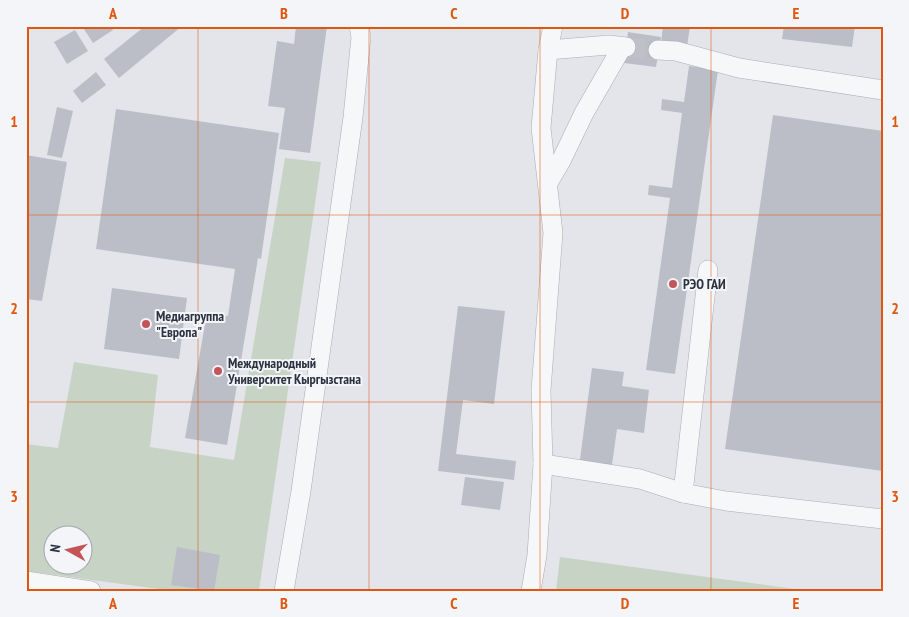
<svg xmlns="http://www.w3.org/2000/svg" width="909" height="617" viewBox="0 0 909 617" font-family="'PT Sans Narrow',sans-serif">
<rect width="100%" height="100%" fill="#e4e5ea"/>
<g fill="#c7d3c5" fill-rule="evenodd">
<path d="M285 158 321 162 259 591H173L26 571V444L58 448 74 362 158 375 150 447 234 460ZM52 534H82V564H52Z"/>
<polygon points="560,557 809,591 556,591"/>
</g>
<g fill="#bbbec7">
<polygon points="82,26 110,26 113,30 93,43"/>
<polygon points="145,26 182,26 119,78 104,59"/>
<polygon points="296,26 327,26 310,153 279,149 285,108 268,106 277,41 294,44"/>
<polygon points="663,26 690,26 687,47 661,43"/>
<polygon points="784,26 855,26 852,47 782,39"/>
<polygon points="75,30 88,51 67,64 54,42"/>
<polygon points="628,32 661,37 656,67 624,63"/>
<polygon points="689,66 718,70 675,374 646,370 670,198 648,195 649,185 672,188 682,113 661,110 662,99 684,102"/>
<polygon points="96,72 106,85 82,103 73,91"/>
<polygon points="57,107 73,111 62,158 47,155"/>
<polygon points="116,109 279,133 261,259 258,258 227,445 185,438 207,313 228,316 235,269 96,249"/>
<polygon points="773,115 883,131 883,471 725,449"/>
<polygon points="26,155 67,162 42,301 26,299"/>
<polygon points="112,288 187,298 179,359 104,349"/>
<polygon points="458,306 505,311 494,404 463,400 456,454 516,461 514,480 438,471"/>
<polygon points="592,368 624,372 622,386 649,390 644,433 617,429 611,472 579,467"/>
<polygon points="465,477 504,482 500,510 461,505"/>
<polygon points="177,547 220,555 214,591 171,585"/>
</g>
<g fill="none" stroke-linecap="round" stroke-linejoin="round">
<polyline stroke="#bfc1c8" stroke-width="19" stroke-dasharray="19 9" stroke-linecap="butt" points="626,47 658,50"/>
<g stroke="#a9acb4" stroke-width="20">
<g id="minor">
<polyline points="548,50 609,45 626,47"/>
<polyline points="658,50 676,51 739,68 883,90"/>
<polyline points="548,183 561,161 584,113 622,47"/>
<polyline points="543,464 640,479 683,493 726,501 883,519"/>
<polyline points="683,493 708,270"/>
<polyline points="26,581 91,591"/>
<polyline points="284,591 301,491 353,117 361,37 359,26"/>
<polyline points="531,591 537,555 543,464 541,390 553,233 541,128 548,50 553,26"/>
</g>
</g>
<use href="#minor" stroke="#f6f7f9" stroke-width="19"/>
</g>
<path fill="none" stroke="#df570f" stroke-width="1" stroke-opacity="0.55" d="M198 26V591M369 26V591M540 26V591M711 26V591M26 215H883M26 402H883"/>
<g fill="#c35559" stroke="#f3f5f8" stroke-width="2">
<circle cx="673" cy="284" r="5"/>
<circle cx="146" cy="324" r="5"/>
<circle cx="218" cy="371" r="5"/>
</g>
<g text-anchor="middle" stroke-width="4" stroke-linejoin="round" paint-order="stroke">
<g font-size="14" font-weight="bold" fill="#2d3241" stroke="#f3f5f8" text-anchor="start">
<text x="683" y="289">РЭО ГАИ</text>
<text x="156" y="321">Медиагруппа<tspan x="156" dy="16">"Европа"</tspan></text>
<text x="228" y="368">Международный<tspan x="228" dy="16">Университет Кыргызстана</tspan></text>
</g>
</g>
<rect width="909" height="617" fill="none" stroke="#f3f5f8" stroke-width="55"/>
<g transform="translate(68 550) rotate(278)"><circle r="24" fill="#f3f5f8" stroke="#a4a7af"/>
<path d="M0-4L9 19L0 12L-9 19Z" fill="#c35559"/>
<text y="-8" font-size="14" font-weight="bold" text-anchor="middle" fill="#2d3241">N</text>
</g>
<rect x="28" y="28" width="854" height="562" fill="none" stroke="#df570f" stroke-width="2"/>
<g font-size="16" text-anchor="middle" font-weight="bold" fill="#df570f">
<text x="113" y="19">A</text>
<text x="284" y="19">B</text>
<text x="454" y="19">C</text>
<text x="625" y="19">D</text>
<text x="796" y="19">E</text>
<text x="14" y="127">1</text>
<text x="895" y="127">1</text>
<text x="14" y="314">2</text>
<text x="895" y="314">2</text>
<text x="14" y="502">3</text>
<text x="895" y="502">3</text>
<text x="113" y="609">A</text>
<text x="284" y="609">B</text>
<text x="454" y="609">C</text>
<text x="625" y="609">D</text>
<text x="796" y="609">E</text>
</g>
</svg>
